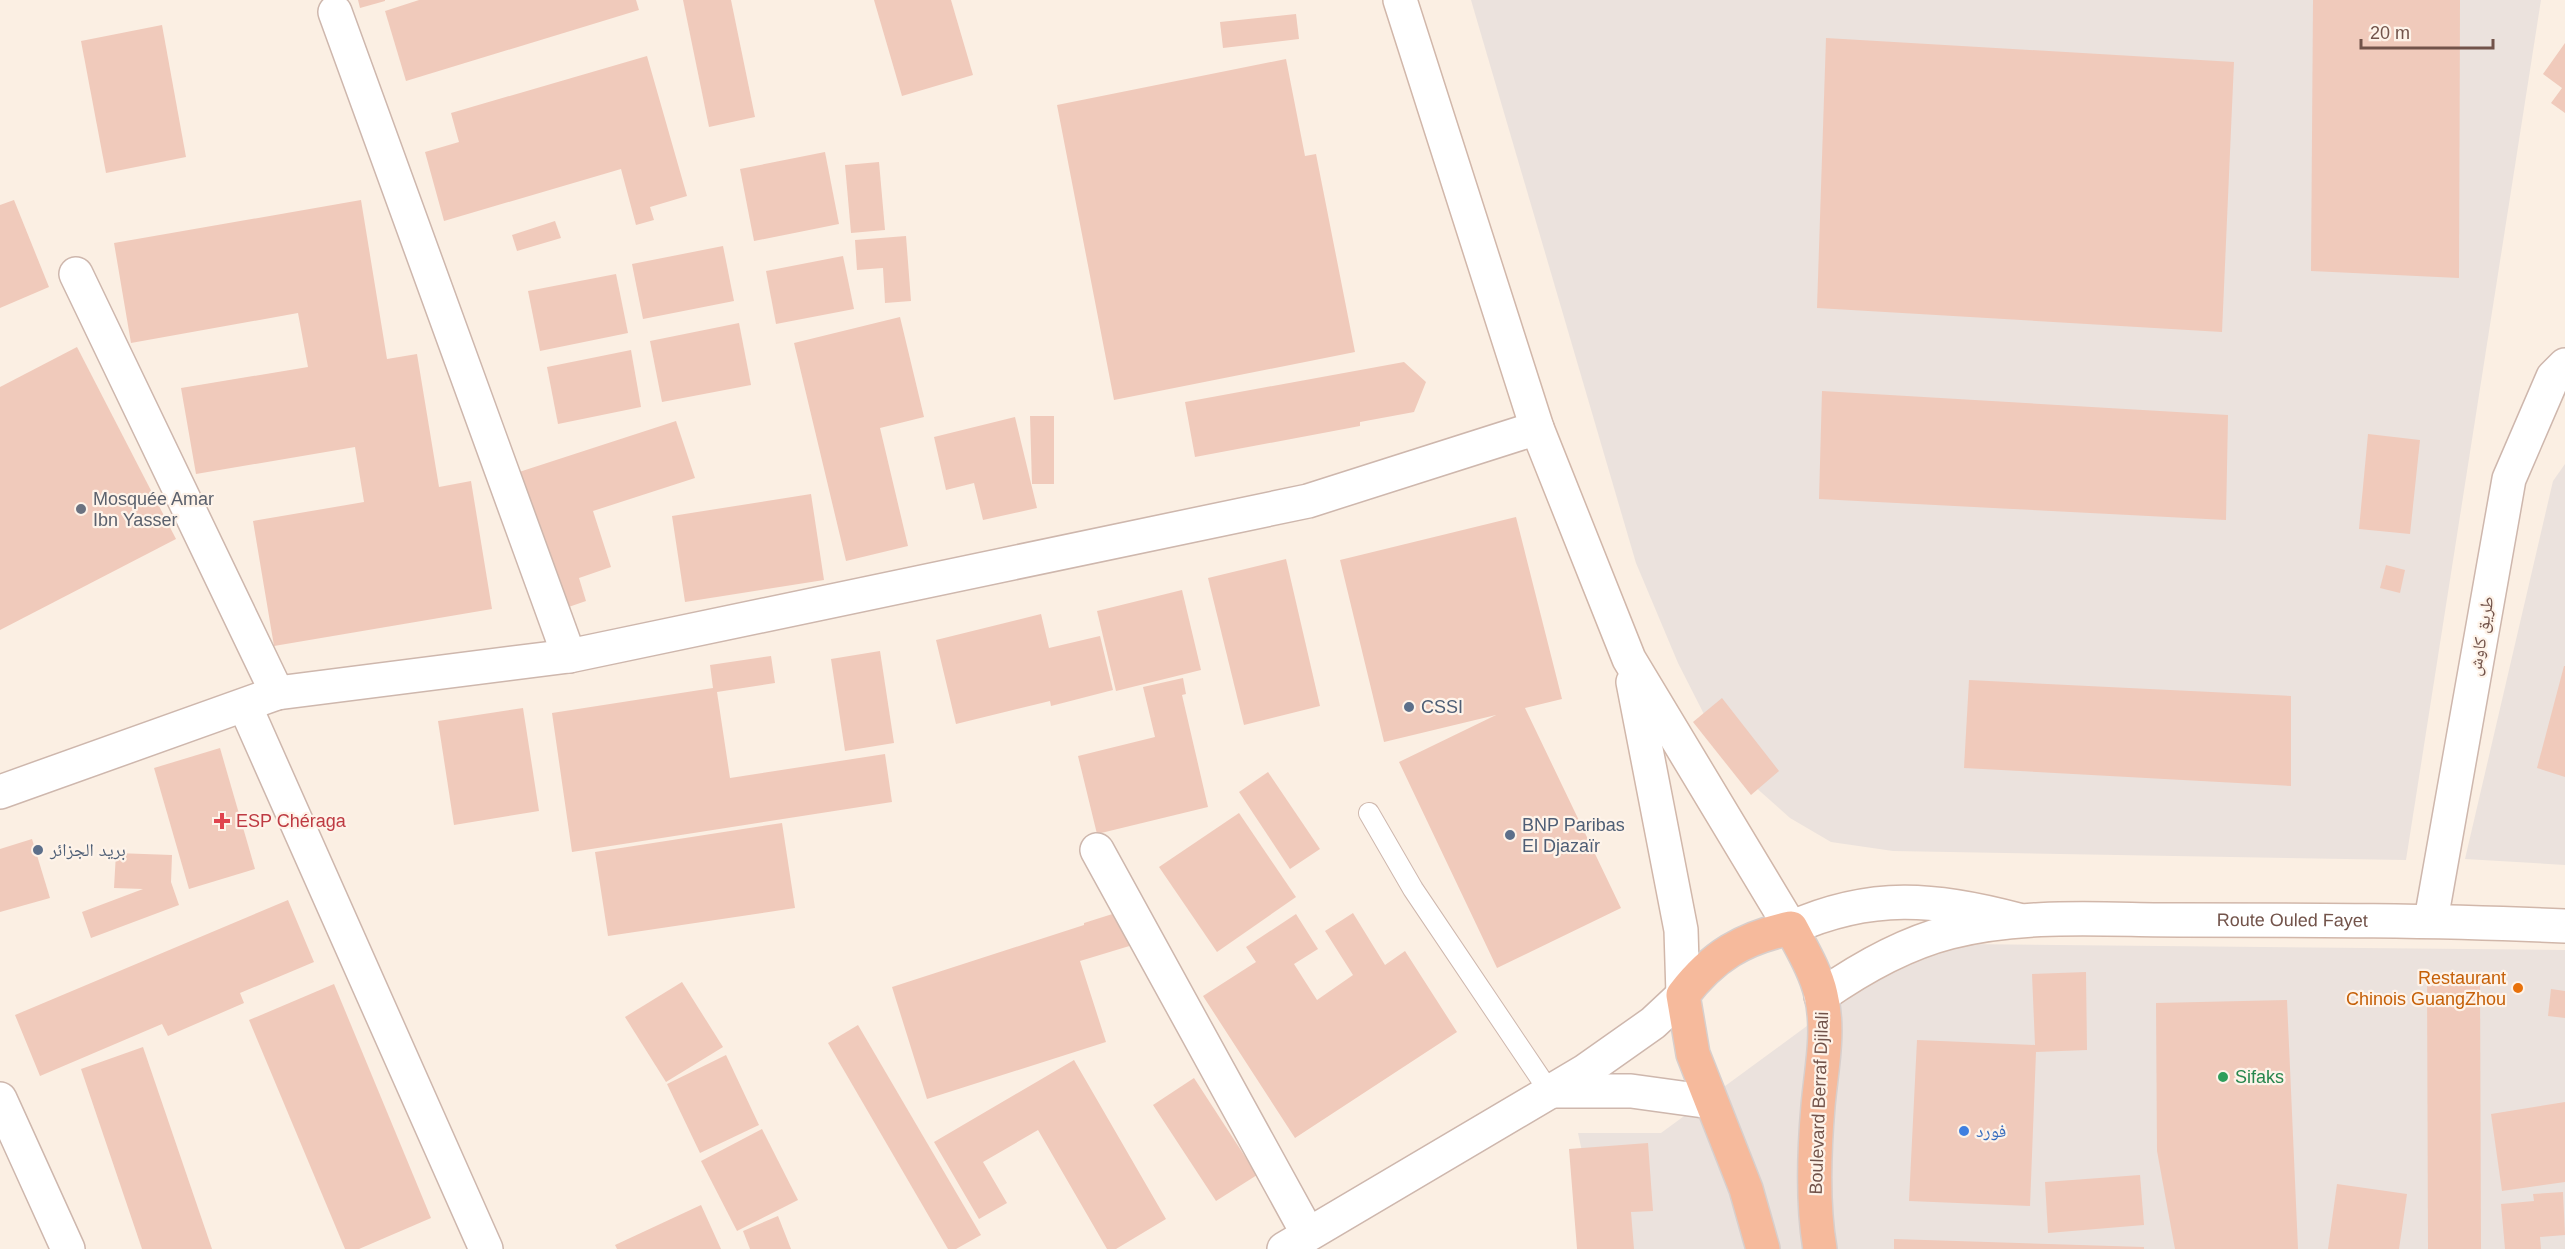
<svg xmlns="http://www.w3.org/2000/svg" width="2565" height="1249" viewBox="0 0 2565 1249" font-family="Helvetica,'Noto Naskh Arabic',sans-serif">
<rect width="100%" height="100%" fill="#fbefe3"/>
<g fill="#ebe2dd">
<polygon points="1471,0 2541,0 2406,860 1893,851 1831,842 1790,818 1753,785 1709,724 1678,663 1636,563"/>
<polygon points="2565,464 2565,865 2465,859 2553,481"/>
<polygon points="1961,944 2565,950 2565,1249 1603,1249 1578,1133 1661,1133 1875,976"/>
</g>
<g fill="#f0cabb">
<polygon points="358,0 385,0 385,1 360,8"/>
<polygon points="419,0 636,0 639,10 406,81 385,11"/>
<polygon points="683,0 731,0 755,117 709,127"/>
<polygon points="874,0 951,0 973,75 902,96"/>
<polygon points="2313,0 2460,0 2459,278 2311,271"/>
<polygon points="1296,14 1299,39 1223,48 1220,22"/>
<polygon points="162,25 186,157 106,173 81,41"/>
<polygon points="1826,38 2234,62 2222,332 1817,308"/>
<polygon points="2565,43 2565,113 2551,103 2562,88 2543,74"/>
<polygon points="647,56 687,196 650,207 654,220 636,225 621,169 444,221 425,152 459,142 451,113"/>
<polygon points="1286,59 1305,156 1316,154 1355,352 1114,400 1057,105"/>
<polygon points="825,152 839,224 754,241 740,169"/>
<polygon points="879,162 885,230 851,233 845,165"/>
<polygon points="14,200 49,287 0,308 0,205"/>
<polygon points="361,200 387,359 417,354 439,487 471,481 492,609 274,646 253,521 364,502 355,447 196,474 181,388 308,367 298,313 131,343 114,243"/>
<polygon points="555,221 561,238 517,251 512,235"/>
<polygon points="906,236 911,301 885,303 883,268 857,270 855,240"/>
<polygon points="723,246 734,301 643,319 632,264"/>
<polygon points="843,256 854,309 776,324 766,271"/>
<polygon points="616,274 628,333 540,351 528,291"/>
<polygon points="900,317 924,417 880,428 908,546 846,561 794,343"/>
<polygon points="739,323 751,385 662,402 650,341"/>
<polygon points="77,347 176,539 0,630 0,387"/>
<polygon points="631,350 641,407 558,424 547,367"/>
<polygon points="1404,362 1426,382 1414,412 1360,422 1360,426 1195,457 1185,402"/>
<polygon points="1822,391 2228,415 2226,520 1819,499"/>
<polygon points="1030,416 1054,416 1054,484 1032,484"/>
<polygon points="1015,417 1037,508 983,520 974,483 946,490 934,437"/>
<polygon points="676,421 695,478 593,511 611,567 579,578 586,601 557,611 513,474"/>
<polygon points="2368,434 2420,440 2410,534 2359,529"/>
<polygon points="811,494 824,580 685,602 672,516"/>
<polygon points="1516,517 1562,699 1525,708 1621,908 1497,968 1399,762 1496,715 1384,742 1340,560"/>
<polygon points="1286,559 1320,706 1244,725 1208,578"/>
<polygon points="2386,565 2405,570 2400,593 2380,588"/>
<polygon points="1182,590 1201,670 1116,691 1097,611"/>
<polygon points="1041,614 1049,648 1100,636 1113,690 1051,706 1050,701 956,724 936,640"/>
<polygon points="880,651 894,743 845,751 831,659"/>
<polygon points="771,656 775,683 717,692 730,778 885,754 892,802 572,852 552,713 713,688 710,665"/>
<polygon points="2564,666 2565,666 2565,777 2537,768"/>
<polygon points="1183,678 1186,694 1182,695 1208,807 1097,834 1078,756 1155,737 1143,687"/>
<polygon points="1969,680 2291,696 2291,786 1964,768"/>
<polygon points="1722,698 1779,771 1751,795 1693,722"/>
<polygon points="523,708 539,811 454,825 438,721"/>
<polygon points="220,748 255,869 189,889 154,768"/>
<polygon points="1268,772 1320,849 1290,869 1239,792"/>
<polygon points="1239,813 1296,897 1217,952 1159,867"/>
<polygon points="782,823 795,908 608,936 595,852"/>
<polygon points="32,839 50,898 0,912 0,849"/>
<polygon points="116,853 172,855 171,882 179,905 91,938 82,912 143,889 114,888"/>
<polygon points="288,900 314,962 240,993 244,1003 168,1036 162,1024 40,1076 15,1015"/>
<polygon points="1125,910 1136,944 1080,961 1106,1042 927,1099 892,987 1084,925 1084,923"/>
<polygon points="1353,913 1385,965 1405,951 1457,1032 1295,1138 1203,996 1256,962 1246,947 1296,914 1318,949 1294,964 1317,1000 1353,975 1325,931"/>
<polygon points="2086,972 2087,1050 2036,1052 2030,1206 1909,1201 1917,1040 2035,1045 2032,974"/>
<polygon points="2427,975 2480,975 2481,1249 2428,1249"/>
<polygon points="682,982 723,1047 666,1082 625,1017"/>
<polygon points="334,984 431,1218 359,1249 345,1249 249,1020"/>
<polygon points="2551,989 2565,991 2565,1018 2548,1016"/>
<polygon points="2287,1000 2298,1249 2175,1249 2157,1151 2156,1003"/>
<polygon points="858,1025 981,1235 956,1249 948,1249 828,1043"/>
<polygon points="143,1047 212,1249 142,1249 81,1069"/>
<polygon points="726,1055 759,1125 700,1153 667,1084"/>
<polygon points="1074,1060 1166,1219 1116,1249 1107,1249 1038,1130 983,1162 1007,1203 979,1219 934,1142"/>
<polygon points="1194,1078 1257,1175 1216,1201 1153,1105"/>
<polygon points="2565,1102 2565,1182 2502,1191 2491,1114"/>
<polygon points="762,1129 798,1200 737,1231 701,1161"/>
<polygon points="1648,1143 1653,1211 1631,1212 1634,1249 1577,1249 1569,1149"/>
<polygon points="2140,1175 2144,1225 2048,1233 2045,1182"/>
<polygon points="2337,1184 2407,1194 2399,1249 2328,1249"/>
<polygon points="2563,1192 2565,1235 2540,1237 2541,1249 2505,1249 2501,1204 2534,1201 2533,1194"/>
<polygon points="701,1205 721,1249 617,1249 615,1245"/>
<polygon points="778,1216 791,1249 750,1249 743,1231"/>
<polygon points="1894,1239 2144,1247 2144,1249 1894,1249"/>
</g>
<g fill="none" stroke-linecap="round" stroke-linejoin="round">
<g stroke="#ceb7ad" stroke-width="22">
<polyline id="service" points="1369,813 1413,889 1549,1091"/>
</g>
<g stroke="#ceb7ad" stroke-width="36">
<g id="minor">
<polyline points="335,12 569,656"/>
<polyline points="76,274 277,693"/>
<polyline points="245,706 486,1249"/>
<polyline points="0,792 277,693 569,656 1308,501 1537,428"/>
<polyline points="1097,850 1308,1234"/>
<polyline points="0,1099 68,1249"/>
</g>
</g>
<g stroke="#ceb7ad" stroke-width="36">
<g id="tertiary">
<polyline points="2431,920 2509,479 2553,377 2565,365"/>
<polyline points="1554,1091 1631,1091 1711,1102"/>
<polyline points="1284,1249 1585,1071 1653,1023 1683,995"/>
</g>
</g>
<g stroke="#d1b7aa" stroke-width="36">
<g id="secondary">
<path d="M1400 0 1537 428 1629 659 1791 928C1871 892 1936 898 2018 920"/>
<polyline points="1633,682 1681,930 1683,995"/>
<path id="s1" d="M1821 996C1861 968 1903 944 1950 932 2025 913 2104 920 2180 920 2309 920 2437 920 2565 926"/>
</g>
</g>
<g stroke="#d8cfcc" stroke-width="36">
<path id="trunk" d="M1763 1249 1746 1189 1693 1054 1683 995C1713 956 1743 938 1791 928 1802 949 1816 972 1821 995 1830 1031 1821 1071 1818 1106 1814 1153 1812 1203 1820 1249"/>
</g>
<use href="#service" stroke="#fff" stroke-width="20"/>
<use href="#minor" stroke="#fff" stroke-width="33"/>
<use href="#tertiary" stroke="#fff" stroke-width="33"/>
<use href="#secondary" stroke="#fff" stroke-width="33"/>
<use href="#trunk" stroke="#f6ba9c" stroke-width="33"/>
</g>
<circle fill="#6b7280" stroke="#fef3e9" stroke-width="2" cx="81" cy="509" r="6"/>
<g fill="#5c6f8a" stroke="#fef3e9" stroke-width="2">
<circle cx="1409" cy="707" r="6"/>
<circle cx="1510" cy="835" r="6"/>
<circle cx="38" cy="850" r="6"/>
</g>
<path fill="#e0444e" stroke="#fef3e9" stroke-width="2" d="M219 812h6v6h6v6h-6v6h-6v-6h-6v-6h6z"/>
<circle fill="#e8710a" stroke="#fef3e9" stroke-width="2" cx="2518" cy="988" r="6"/>
<circle fill="#2e9e5b" stroke="#fef3e9" stroke-width="2" cx="2223" cy="1077" r="6"/>
<circle fill="#3f7fe0" stroke="#fef3e9" stroke-width="2" cx="1964" cy="1131" r="6"/>
<g text-anchor="middle" stroke-width="4.5" stroke-linejoin="round" paint-order="stroke">
<g font-size="18" fill="#5b616d" stroke="#fef3e9" text-anchor="start">
<text x="93" y="505">Mosquée Amar<tspan x="93" dy="21">Ibn Yasser</tspan></text>
</g>
<g font-size="18" fill="#72534a" stroke="#fef3e9">
<text transform="translate(2481 636) rotate(-80)" y="6">طريق كاوش</text>
<text dy="6" stroke="none"><textPath href="#s1" startOffset="488">Route Ouled Fayet</textPath></text>
<text transform="translate(1819 1103) rotate(-88)" y="6">Boulevard Berraf Djilali</text>
</g>
<g font-size="18" fill="#4e5e75" stroke="#fef3e9" text-anchor="start">
<text x="1421" y="713">CSSI</text>
<text x="1522" y="831">BNP Paribas<tspan x="1522" dy="21">El Djazaïr</tspan></text>
<text x="50" y="856">بريد الجزائر</text>
</g>
<g font-size="18" fill="#be3a42" stroke="#fef3e9" text-anchor="start">
<text x="236" y="827">ESP Chéraga</text>
</g>
<g font-size="18" fill="#c56008" stroke="#fef3e9" text-anchor="end">
<text x="2506" y="984">Restaurant<tspan x="2506" dy="21">Chinois GuangZhou</tspan></text>
</g>
<g font-size="18" fill="#27864d" stroke="#fef3e9" text-anchor="start">
<text x="2235" y="1083">Sifaks</text>
</g>
<g font-size="18" fill="#366cbe" stroke="#fef3e9" text-anchor="start">
<text x="1976" y="1137">فورد</text>
</g>
</g>
<path d="M2361 39v9h132v-9" fill="none" stroke="#72534a" stroke-width="3"/>
<text x="2370" y="39" font-size="18" fill="#72534a" stroke="#fef3e9" stroke-width="4.5" paint-order="stroke">20 m</text>
</svg>
